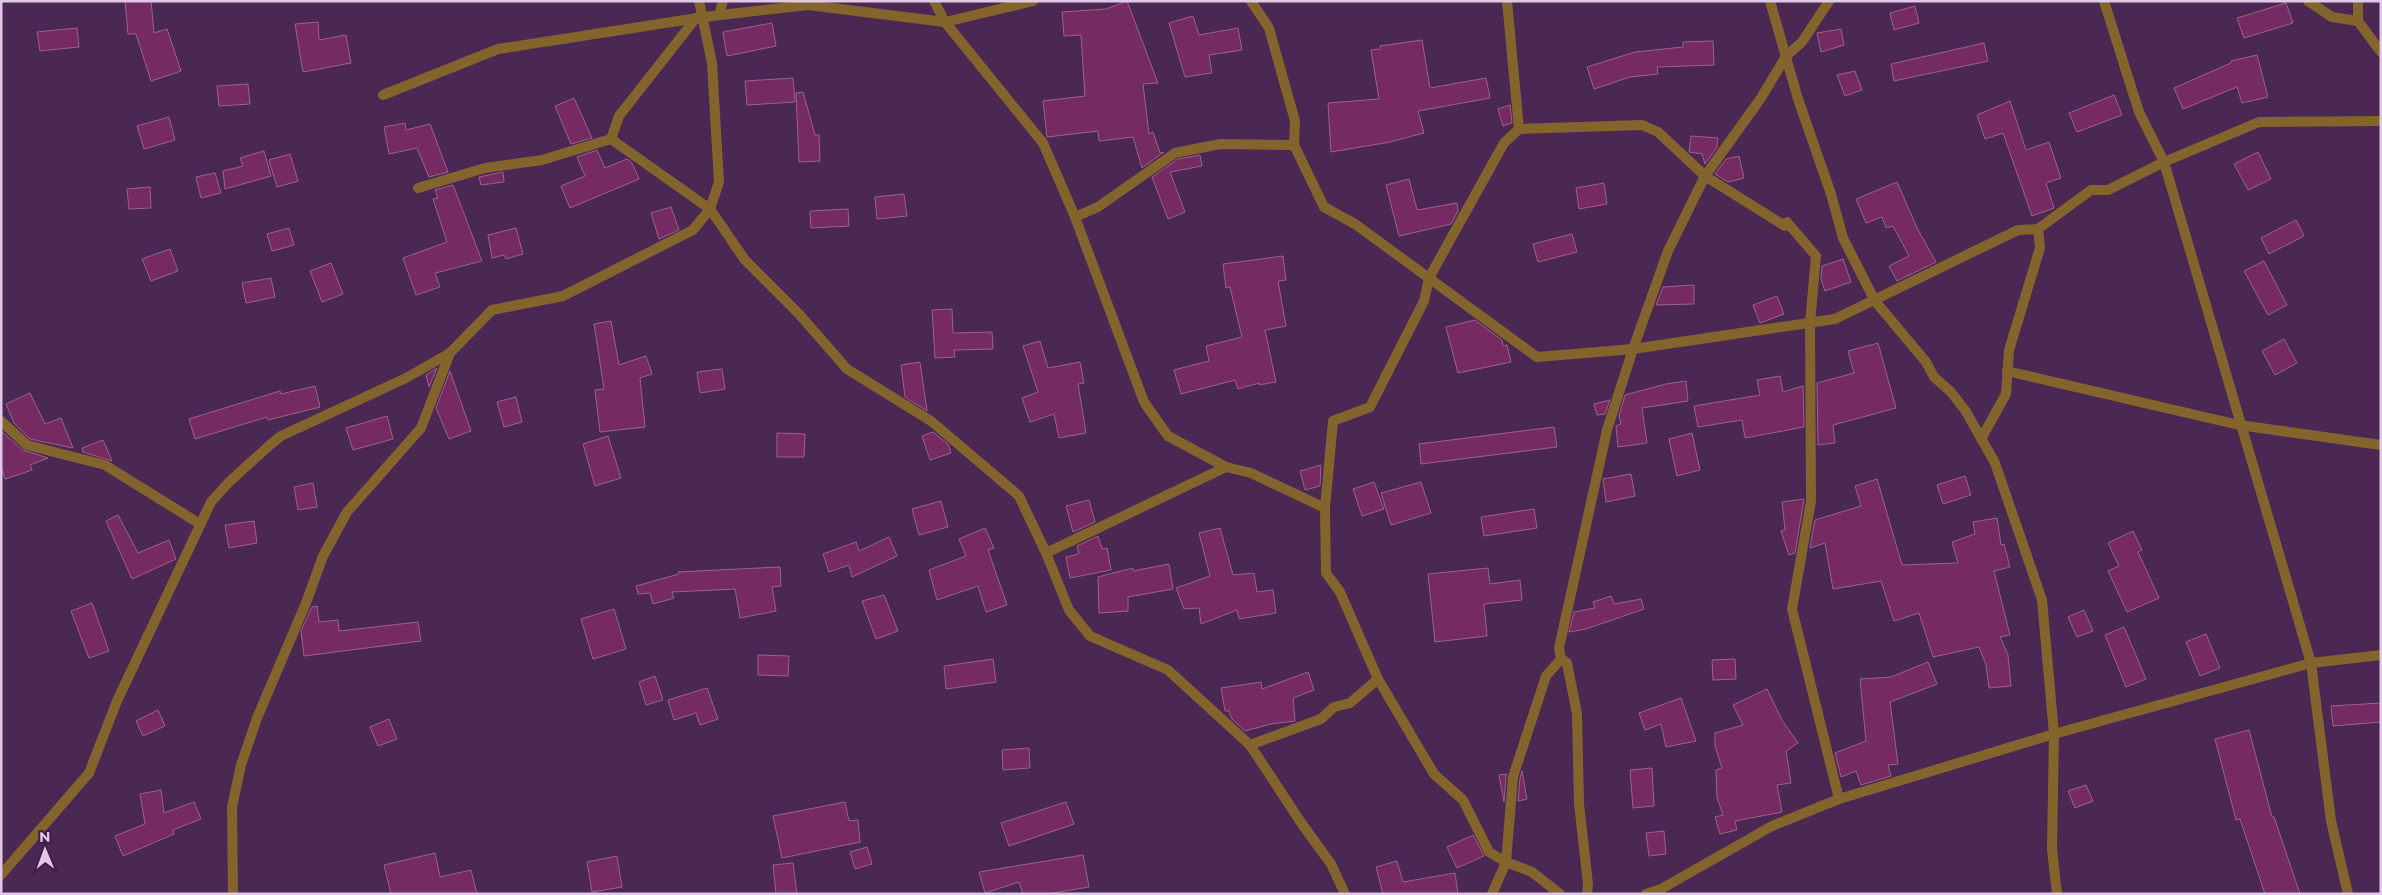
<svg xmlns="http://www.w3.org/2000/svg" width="2382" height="895" viewBox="0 0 2382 895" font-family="Montserrat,sans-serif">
<rect width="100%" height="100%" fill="#4b2754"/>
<g fill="#752b61" stroke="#9a6388">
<polygon points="125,1 151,1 154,33 167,29 181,71 151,81 136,34 128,34"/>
<polygon points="1127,1 1158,83 1143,84 1149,134 1153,132 1160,153 1164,152 1142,168 1133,137 1099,141 1098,131 1047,137 1043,101 1085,96 1081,35 1064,36 1062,12 1106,9"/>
<polygon points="2286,3 2293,23 2244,38 2237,18"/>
<polygon points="1915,6 1919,23 1894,30 1890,13"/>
<polygon points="1193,16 1199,35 1238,28 1242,50 1209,55 1212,73 1185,77 1169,23"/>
<polygon points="318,22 319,40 346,35 351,63 303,72 295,24"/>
<polygon points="772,23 776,46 727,56 723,32"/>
<polygon points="77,28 79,47 40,51 37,32"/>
<polygon points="1841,29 1844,45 1821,52 1817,33"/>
<polygon points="1422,40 1430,88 1486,78 1490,98 1418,111 1424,133 1390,142 1331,152 1328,103 1379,99 1371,50 1380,49 1380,46"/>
<polygon points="1713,41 1714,65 1657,67 1658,74 1630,77 1594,89 1587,67 1635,52 1683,47 1683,42"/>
<polygon points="1984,43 1988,61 1894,81 1891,64"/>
<polygon points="2257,55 2268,97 2242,103 2237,87 2183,109 2174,88 2231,63 2231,61"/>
<polygon points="1855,71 1862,90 1845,96 1837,75"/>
<polygon points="793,78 795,102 747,105 745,81"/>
<polygon points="248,84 250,104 219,106 217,86"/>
<polygon points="803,92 815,135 819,135 820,161 799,162 796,93"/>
<polygon points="2114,95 2122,115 2077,132 2069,113"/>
<polygon points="574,98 592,138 571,144 555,106"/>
<polygon points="2010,101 2026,150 2049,142 2061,178 2046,183 2054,208 2032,216 2003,133 1985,139 1977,115"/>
<polygon points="1510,105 1512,123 1503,126 1498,109"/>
<polygon points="169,117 175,140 144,149 137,126"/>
<polygon points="405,123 406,130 430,124 448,172 429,177 417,148 389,154 384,127"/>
<polygon points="1691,136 1718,138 1717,147 1705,164 1702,154 1689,152"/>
<polygon points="597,150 605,168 627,159 632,163 639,179 570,208 561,186 585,176 577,157"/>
<polygon points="264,151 271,176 225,189 223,171 243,166 240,158"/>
<polygon points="2258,152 2271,179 2248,190 2234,164"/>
<polygon points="290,154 298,181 277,187 269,160"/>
<polygon points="1200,155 1202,166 1170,172 1185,212 1168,219 1152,177 1178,159"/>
<polygon points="1739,156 1744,178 1728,182 1715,174 1726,159"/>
<polygon points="503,172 504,182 481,185 479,177"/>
<polygon points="215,173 221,193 201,198 196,177"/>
<polygon points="1409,179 1417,210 1457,203 1458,211 1451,224 1399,236 1386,185"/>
<polygon points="1897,182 1917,228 1936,262 1897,281 1889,266 1909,256 1893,226 1886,228 1882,217 1866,223 1856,199"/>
<polygon points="1604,183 1607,204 1579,209 1576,188"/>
<polygon points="453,185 482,261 435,273 440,287 416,295 403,258 447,242 433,199 438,198 435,190"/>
<polygon points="150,187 151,208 129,209 127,189"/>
<polygon points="904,194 907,216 877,219 875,197"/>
<polygon points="671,207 679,230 659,239 651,213"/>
<polygon points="848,209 849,226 811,228 810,211"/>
<polygon points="2296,220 2304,236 2269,254 2261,238"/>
<polygon points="289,228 294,245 272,251 267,234"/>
<polygon points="516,228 523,254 506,259 504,255 492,258 488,235"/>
<polygon points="1572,234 1577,252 1538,262 1533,244"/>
<polygon points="170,249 178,271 151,281 142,259"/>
<polygon points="1283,256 1286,280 1278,281 1286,326 1265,330 1276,382 1259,385 1259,383 1238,389 1235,380 1181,394 1174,370 1209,361 1206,346 1242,337 1230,287 1226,288 1223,264"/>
<polygon points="1843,259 1851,282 1825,291 1821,279 1822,266"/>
<polygon points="2264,261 2287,305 2268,315 2244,271"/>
<polygon points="331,263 343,294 322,302 310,271"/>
<polygon points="271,278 275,297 246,303 242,283"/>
<polygon points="1694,285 1694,304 1656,305 1663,287"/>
<polygon points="1777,296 1784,314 1760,323 1753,305"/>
<polygon points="952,309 953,333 992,332 993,349 954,350 955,357 935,358 932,310"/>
<polygon points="1475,320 1502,340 1503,346 1507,345 1511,362 1458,373 1446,327"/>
<polygon points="611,321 619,365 646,356 652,374 640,378 645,427 600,432 595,390 604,389 594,324"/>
<polygon points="2284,339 2297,363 2275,375 2262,351"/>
<polygon points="1040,341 1048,368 1080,362 1084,383 1078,384 1086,433 1059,438 1054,414 1030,422 1022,398 1038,392 1023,346"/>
<polygon points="1878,343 1896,408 1833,425 1835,443 1818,445 1817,383 1854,373 1848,351"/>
<polygon points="920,362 927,411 905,397 901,365"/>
<polygon points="437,368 429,387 426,375"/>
<polygon points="722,369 725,389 700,393 697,372"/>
<polygon points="450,371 471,431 449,439 436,408"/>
<polygon points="1780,376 1783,392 1803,386 1804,427 1745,438 1742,420 1698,427 1694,406 1760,395 1757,380"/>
<polygon points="1686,381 1688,401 1642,408 1647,443 1618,447 1616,426 1621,424 1619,416 1625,395 1666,384"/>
<polygon points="315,386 320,407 268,420 267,417 195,439 189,419 280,391 281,394"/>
<polygon points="30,393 45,424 61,418 73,448 30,439 14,423 6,404"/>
<polygon points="516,397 522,422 504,427 497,402"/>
<polygon points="1610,400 1605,414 1597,415 1594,404"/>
<polygon points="387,416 393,439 353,450 346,428"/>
<polygon points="1554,427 1557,447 1421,464 1419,444"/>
<polygon points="1,431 23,450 48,458 30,465 32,470 5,479 1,466"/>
<polygon points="933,432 948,444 951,453 930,460 922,436"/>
<polygon points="777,433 805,434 804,457 777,457"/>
<polygon points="1692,433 1700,470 1677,476 1669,439"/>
<polygon points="608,436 621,478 595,486 583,444"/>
<polygon points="103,440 112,461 83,452 82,448"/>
<polygon points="1321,465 1320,486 1305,490 1300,471"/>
<polygon points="1631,474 1635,496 1606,502 1603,479"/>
<polygon points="1965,476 1971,495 1943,504 1937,485"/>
<polygon points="1877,479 1902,565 1958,563 1952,542 1975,534 1973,522 1997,518 2001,545 2004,544 2010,567 1994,571 2010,635 2000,637 2008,655 2011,686 1989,688 1986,665 1979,647 1933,657 1919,613 1894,621 1881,581 1833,589 1825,543 1810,548 1815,520 1861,506 1855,486"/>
<polygon points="1374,482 1384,509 1362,516 1353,489"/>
<polygon points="1421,482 1431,513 1391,525 1381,493"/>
<polygon points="313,483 317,507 298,510 294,487"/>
<polygon points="1804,499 1795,553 1789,555 1781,531 1785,530 1782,502"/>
<polygon points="1089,500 1095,522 1073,532 1066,506"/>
<polygon points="941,501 948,527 919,535 912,509"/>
<polygon points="1534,509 1537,528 1484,536 1481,517"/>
<polygon points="118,515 138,553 169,540 176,559 132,579 106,521"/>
<polygon points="254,521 257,543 229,548 225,525"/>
<polygon points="985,528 994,548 988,550 1007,605 986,612 978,586 937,600 929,570 966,556 959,539"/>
<polygon points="1220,528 1233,575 1254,573 1257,592 1273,590 1276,613 1239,619 1237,610 1201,624 1199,608 1184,609 1176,588 1210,576 1199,533"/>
<polygon points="2133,531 2142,550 2138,552 2159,598 2127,612 2108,571 2119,566 2108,543"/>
<polygon points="1098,536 1102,549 1107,548 1111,570 1070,578 1066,557 1079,554 1077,546"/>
<polygon points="889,537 897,556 852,577 849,565 829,572 823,554 856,542 859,551"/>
<polygon points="1169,564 1173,589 1128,597 1128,611 1099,613 1098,577 1133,568 1133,571"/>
<polygon points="780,567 781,586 772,587 776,611 740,618 735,589 672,592 674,598 653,604 650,593 638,594 636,586 679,574 678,572"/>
<polygon points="1488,568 1490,584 1520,580 1522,600 1484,604 1487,636 1435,642 1428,574"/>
<polygon points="884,595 898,631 876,639 862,601"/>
<polygon points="1611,596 1614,604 1641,599 1644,609 1586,629 1569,632 1574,612 1595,608 1593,602"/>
<polygon points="92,603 109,651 89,658 71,611"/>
<polygon points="317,606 319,622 338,620 339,631 418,622 421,641 304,656 301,631 312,607"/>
<polygon points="614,609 626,649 593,659 581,619"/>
<polygon points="2084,610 2093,631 2077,637 2068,617"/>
<polygon points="2124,627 2146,679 2126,687 2105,635"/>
<polygon points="2206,634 2220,668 2200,676 2186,642"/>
<polygon points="758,655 789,656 788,676 758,675"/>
<polygon points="993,659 996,682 946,689 944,666"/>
<polygon points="1735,659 1736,679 1713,680 1712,660"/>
<polygon points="1928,662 1937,684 1890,702 1898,764 1888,765 1891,776 1861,785 1856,771 1841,777 1835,753 1866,741 1860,679 1891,677"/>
<polygon points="1308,672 1314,690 1293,698 1295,721 1271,724 1245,731 1232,719 1229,711 1225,711 1221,688 1261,682 1262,689"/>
<polygon points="655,676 663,700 646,705 639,682"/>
<polygon points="707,688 718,719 700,725 696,713 674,720 668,700"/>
<polygon points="1767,689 1782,720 1798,743 1786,751 1791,783 1777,785 1782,812 1735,821 1737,830 1720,834 1715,817 1723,815 1717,797 1716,770 1722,768 1715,746 1715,733 1743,725 1733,705"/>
<polygon points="1681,698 1696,741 1666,747 1661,724 1645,730 1639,713"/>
<polygon points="2381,703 2381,722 2333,726 2331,706"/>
<polygon points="158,710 165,726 143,736 136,721"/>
<polygon points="389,719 397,739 378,746 370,727"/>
<polygon points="2249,730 2272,817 2274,817 2300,894 2265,894 2240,819 2236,820 2215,739"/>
<polygon points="1029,748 1030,768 1003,770 1002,750"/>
<polygon points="1652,768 1654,806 1633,808 1630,770"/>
<polygon points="1522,771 1527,799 1518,801 1520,778"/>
<polygon points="1507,774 1506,776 1504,802 1499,775"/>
<polygon points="2086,785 2093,801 2075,808 2068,791"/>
<polygon points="161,790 164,813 194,802 201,819 173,830 174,834 123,856 115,836 145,824 140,794"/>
<polygon points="845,802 849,821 858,820 860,842 782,858 773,816"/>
<polygon points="1066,802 1074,824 1009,846 1001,823"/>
<polygon points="1664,831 1666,854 1649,856 1646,833"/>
<polygon points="1473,835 1484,856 1457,868 1447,847"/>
<polygon points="867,847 872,864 855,869 850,852"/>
<polygon points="435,853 440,877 471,870 477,894 391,894 384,865"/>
<polygon points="1083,855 1089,887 1047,894 1023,894 1019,882 985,893 979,872"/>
<polygon points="617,856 622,887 592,892 587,862"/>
<polygon points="1397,861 1403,882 1455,873 1458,894 1383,894 1376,867"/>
<polygon points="793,863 797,894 776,894 773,865"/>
</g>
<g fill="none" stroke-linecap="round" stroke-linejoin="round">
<g stroke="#83642d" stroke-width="10">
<polyline points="1,421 27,445 105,465 200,524"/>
<polyline points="1,875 89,773 117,701 211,502 229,482 271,444"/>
</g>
<g stroke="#83642d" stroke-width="10">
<polyline points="934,1 945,22 1043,143 1075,217 1144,402 1168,436 1226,467 1251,473 1325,508"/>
<polyline points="1251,1 1269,28 1295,121 1294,145 1324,207 1355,224 1537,357 1633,349 1835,319 2018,230 2038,229 2091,190 2108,190 2164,162 2259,122 2381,121"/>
<polyline points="1507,1 1519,129"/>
<polyline points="1770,1 1798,99 1831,194 1843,238 1875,301 1926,362 1934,377 1951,392 1965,410 1995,463 2042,600 2054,734 2052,849 2057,894"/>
<polyline points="2104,1 2139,112 2164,162 2311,663 2331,821 2348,894"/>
<polyline points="2308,1 2332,17 2358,21 2381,52"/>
<polyline points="719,15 723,1"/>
<polyline points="2358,21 2358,1"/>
<polyline points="383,95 498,49 704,17 808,5 945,22 1033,1"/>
<polyline points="611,139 619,116 696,18"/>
<polyline points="418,188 485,168 542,160 611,139 710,209 745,260 799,314 847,369 931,421 1019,496 1046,553 1069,610 1090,636 1168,670 1250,745 1302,824 1331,864 1345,894"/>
<polyline points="1075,217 1098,207 1175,153 1220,144 1294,145"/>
<polyline points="2007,371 2239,425 2381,445"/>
<polyline points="1981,439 2006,394 2009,350 2040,248 2038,229"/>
<polyline points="271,444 281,436 406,378 450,353"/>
<polyline points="1046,553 1226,467"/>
<polyline points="1250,745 1321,719 1334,707 1350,703 1378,679"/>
<polyline points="233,894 232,807 241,765 257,718 306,603 323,556 347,512 421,428 450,353 492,310 563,296 693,230 710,209 719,182 712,63 699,1"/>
<polyline points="1492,894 1506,862 1489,852 1463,800 1434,774 1378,679 1340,592 1326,573 1325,508 1333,421 1370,407 1424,301 1429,278 1504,143 1519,129 1642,125 1658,132 1705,176 1785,226 1787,222 1816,256 1810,323 1811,501 1792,609 1839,799"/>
<polyline points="1560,894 1532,872 1506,862 1513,777 1546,676 1561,659"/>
<polyline points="1587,894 1588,884 1579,804 1577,714 1567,663 1561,659 1559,648 1607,430 1633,349 1668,251 1705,176 1761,98 1786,56 1802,42 1829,1"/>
<polyline points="1646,894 1661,889 1772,826 1839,799 2054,734 2311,663 2381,655"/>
</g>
</g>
<rect width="2382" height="895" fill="none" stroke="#dfc9e4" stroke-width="5"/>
<g transform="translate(45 850) rotate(359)" stroke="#411d49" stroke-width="4" paint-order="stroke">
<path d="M0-4L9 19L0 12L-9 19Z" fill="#dfc9e4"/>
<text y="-8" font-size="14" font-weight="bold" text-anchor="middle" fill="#dfc9e4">N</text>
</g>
</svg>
